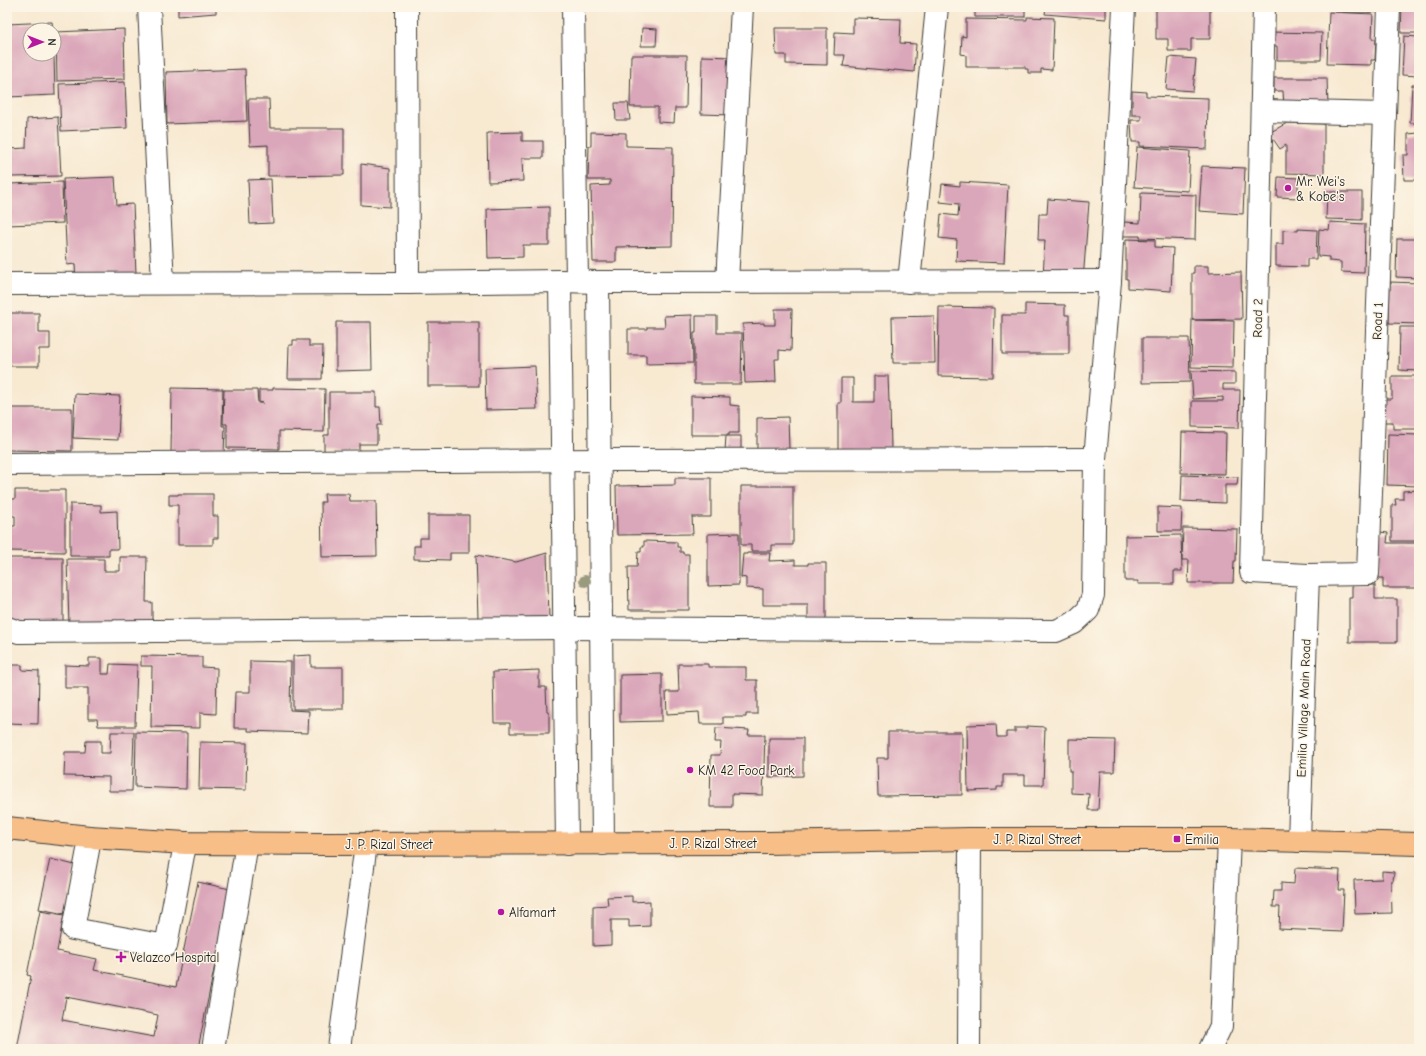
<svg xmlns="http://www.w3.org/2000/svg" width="1426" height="1056" viewBox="0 0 1426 1056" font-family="'Comic Neue',sans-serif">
<rect width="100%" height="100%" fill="#fcf5e5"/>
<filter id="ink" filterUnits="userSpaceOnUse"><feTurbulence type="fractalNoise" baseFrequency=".025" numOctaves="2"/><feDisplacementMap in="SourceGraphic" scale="8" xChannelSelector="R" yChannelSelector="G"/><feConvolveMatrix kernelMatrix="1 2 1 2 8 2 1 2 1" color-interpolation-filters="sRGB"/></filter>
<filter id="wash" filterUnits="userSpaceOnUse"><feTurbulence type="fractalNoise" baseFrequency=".012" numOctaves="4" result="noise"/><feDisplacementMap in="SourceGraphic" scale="16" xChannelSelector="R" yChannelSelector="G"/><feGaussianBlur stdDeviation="0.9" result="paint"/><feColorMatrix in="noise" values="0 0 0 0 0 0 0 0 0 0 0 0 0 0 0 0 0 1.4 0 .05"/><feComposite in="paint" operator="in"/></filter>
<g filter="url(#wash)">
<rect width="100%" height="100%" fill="#f8e9d1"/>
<g id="blocks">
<g fill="#daa6b9" fill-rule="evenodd">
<polygon points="178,7 216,7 216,13 178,16"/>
<polygon points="964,7 1025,7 1025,17 975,17 975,11 964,11"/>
<polygon points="1046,7 1106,7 1106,19 1045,14"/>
<polygon points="1156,7 1210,7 1210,39 1191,39 1191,51 1168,51 1168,39 1156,39"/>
<polygon points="1298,7 1331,7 1331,8 1307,10"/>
<rect x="1343" y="7" width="32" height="5"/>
<polygon points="1402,7 1419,7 1419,33 1401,33"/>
<polygon points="1329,12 1373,14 1372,39 1376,39 1375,60 1371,60 1371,65 1327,64"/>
<polygon points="1027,17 1054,18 1052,70 1041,69 1041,73 1028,73 1028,69 1025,69 1025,67 966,67 966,55 961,54 962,36 966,37 966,19 1027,20"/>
<polygon points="853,18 901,19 900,43 916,44 914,72 894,70 894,71 843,66 845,55 834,55 835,32 853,33"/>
<polygon points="52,22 53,30 30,30 30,54 54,54 55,95 7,97 7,24"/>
<polygon points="642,28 657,29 656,46 641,46"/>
<polygon points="775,28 827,28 827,65 786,64 786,55 776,55"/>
<polygon points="124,29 125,79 57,81 56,32"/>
<polygon points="1267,32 1322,33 1321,60 1277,60 1277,46 1267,46"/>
<polygon points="1404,36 1419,37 1419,76 1402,75"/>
<polygon points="631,55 687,55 686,108 675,108 674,123 658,122 658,107 630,107"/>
<polygon points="702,56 733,57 732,115 701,114"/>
<polygon points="1169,57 1196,59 1193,91 1166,89"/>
<polygon points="245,69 247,121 167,124 166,72"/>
<polygon points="1274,78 1327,78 1328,107 1284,107 1283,91 1274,91"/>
<polygon points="125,82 127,128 61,131 59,84"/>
<polygon points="1412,85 1419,85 1419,123 1410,123"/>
<polygon points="1132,91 1146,92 1146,96 1208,98 1207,149 1140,146 1140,142 1132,142 1131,120 1141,120 1141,115 1132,115"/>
<polygon points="248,99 269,99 270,128 344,128 344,175 268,176 268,145 250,146"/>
<polygon points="615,103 628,103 630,120 616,120"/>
<polygon points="58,117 61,176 11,177 11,174 7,174 7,156 10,156 10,149 26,148 27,119"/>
<polygon points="1287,123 1324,124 1324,174 1286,173 1286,145 1280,149 1269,133"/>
<polygon points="522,132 522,141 543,141 543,158 522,158 523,181 488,182 487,133"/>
<polygon points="591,132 626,133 626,146 673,147 672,246 616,247 616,262 593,262 591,186 610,185 610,180 588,180 589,146 591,146"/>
<polygon points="1419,133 1419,180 1404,180 1403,155 1408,155 1408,134"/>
<polygon points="1137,147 1190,151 1188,191 1134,187"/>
<polygon points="361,164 390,168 390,207 361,205"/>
<polygon points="1202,166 1245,168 1243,214 1199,211"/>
<polygon points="115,177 117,205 133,204 136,274 76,282 75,264 67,265 63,179"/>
<polygon points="1278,177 1298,178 1298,198 1277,197"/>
<polygon points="7,179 9,179 9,184 62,182 63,223 7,225"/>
<polygon points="271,179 273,223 250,224 248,180"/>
<polygon points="960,182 1008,185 1004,263 956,261 957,240 939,238 941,214 958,216 959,204 940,202 942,184 960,186"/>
<polygon points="1327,192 1362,192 1362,220 1326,219"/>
<polygon points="1141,193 1196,195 1195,240 1140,238 1140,236 1123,236 1124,222 1140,223"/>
<polygon points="1048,199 1089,202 1083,281 1043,278 1045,240 1038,240 1039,214 1047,214"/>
<polygon points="549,207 549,245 523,245 523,257 488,258 487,209"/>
<polygon points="1330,222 1365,224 1364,273 1341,272 1341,262 1329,261 1329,257 1318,256 1319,229 1329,230"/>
<polygon points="1298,229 1317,230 1316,259 1307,259 1307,267 1276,266 1276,244 1283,244 1283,230 1298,231"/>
<polygon points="1126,239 1155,240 1155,247 1173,248 1171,291 1128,288 1128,279 1126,279"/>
<polygon points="1397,239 1419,239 1419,278 1396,277"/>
<polygon points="1194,266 1208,266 1208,273 1241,272 1242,319 1192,320 1192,273 1194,273"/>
<polygon points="1390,282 1419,283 1419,324 1389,323"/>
<polygon points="1025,304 1065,305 1065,315 1069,315 1069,354 1002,354 1002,315 1025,315"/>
<polygon points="939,307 994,308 993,377 938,376"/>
<polygon points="775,309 792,309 791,351 779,350 779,359 775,359 776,382 745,383 743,324 764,323 764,325 775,325"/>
<polygon points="7,313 39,313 39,333 50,333 50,349 39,349 39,366 7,366"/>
<polygon points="692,315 693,363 646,364 646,355 628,355 628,329 647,329 647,327 665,327 664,316"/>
<polygon points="696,316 717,316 717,333 742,333 741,384 694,384 694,333 696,333"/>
<polygon points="934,316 935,363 893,363 892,317"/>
<polygon points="1192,320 1234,321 1233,368 1191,367"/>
<polygon points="336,322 371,322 372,370 336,371"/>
<rect x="428" y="322" width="51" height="64"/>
<polygon points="1400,327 1419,327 1419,371 1399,370"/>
<polygon points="1142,338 1189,338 1190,382 1142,383"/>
<polygon points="293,340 309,340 309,346 323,346 322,379 288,379 289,345 293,345"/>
<polygon points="535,366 537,409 486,410 485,368"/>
<polygon points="1191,371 1235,372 1235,384 1223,384 1223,390 1240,390 1239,428 1192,427 1192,401 1223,401 1223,397 1193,399"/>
<polygon points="874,376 888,376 889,402 890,402 891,450 838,451 838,403 841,403 841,378 853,378 853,402 874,402"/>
<polygon points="1392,376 1419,376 1419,429 1393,429 1393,422 1384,422 1384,399 1392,399"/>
<polygon points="172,388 223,389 222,426 225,426 224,454 171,453"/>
<polygon points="273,388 325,389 324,432 279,431 279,449 227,448 227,424 223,424 224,390 257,390 258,403 263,403 259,402 259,390 273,390"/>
<polygon points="329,392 376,392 376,407 380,407 381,425 377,425 377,444 359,444 359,451 347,451 347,453 324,452 324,435 329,435"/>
<polygon points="75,394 120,396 118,440 73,438"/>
<polygon points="691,396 730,397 730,405 739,406 739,433 729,433 729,435 691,435"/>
<polygon points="7,408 72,408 72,451 7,450"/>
<polygon points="788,417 789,450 757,451 757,418"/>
<polygon points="1182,432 1226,433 1225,474 1181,473"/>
<polygon points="1388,434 1419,435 1419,486 1387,485"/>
<polygon points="726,436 741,436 741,451 725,451"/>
<polygon points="1182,475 1238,477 1237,485 1225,485 1225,503 1181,501"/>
<polygon points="675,478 711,478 711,517 692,517 693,534 617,535 616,486 675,485"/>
<polygon points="741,486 793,486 793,545 772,545 772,551 751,551 751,545 741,545"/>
<polygon points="15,490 65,490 65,552 7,551 7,526 15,526 15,516 8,516 8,499 15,499"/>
<polygon points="1419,490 1419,541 1392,541 1392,505 1396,505 1395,499 1403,499 1403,491"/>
<polygon points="178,494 213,494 213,516 218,516 218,538 213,538 213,545 178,545 178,505 169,505 169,495 178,495"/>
<polygon points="324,494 349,494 350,501 376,501 377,556 322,557 321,502 325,502"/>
<polygon points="70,504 101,505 101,512 117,511 118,549 109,549 109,556 70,556"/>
<polygon points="1158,507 1182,508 1181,531 1158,531"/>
<polygon points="428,515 469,515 469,553 450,553 450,560 414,559 414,546 420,546 420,538 428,538"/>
<polygon points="1183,528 1237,529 1236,561 1234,561 1233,583 1188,583 1189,560 1182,560"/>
<polygon points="1380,532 1388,533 1387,543 1419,543 1419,588 1383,588 1383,578 1378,578"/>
<polygon points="739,533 739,585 708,586 708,534"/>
<polygon points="1181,535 1182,571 1174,571 1174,584 1138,584 1138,581 1125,581 1125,536"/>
<polygon points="644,541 677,542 677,547 680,547 680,552 683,552 683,554 689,554 689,610 629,610 628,567 637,567 638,552 641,552 641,547 644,547"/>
<polygon points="547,553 549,617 478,618 476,555 516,562"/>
<polygon points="747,553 770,553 769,561 795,560 795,565 808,565 808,563 826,563 826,619 808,619 808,605 763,605 763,589 746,588 746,578 741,577 743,554 747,554"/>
<polygon points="120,557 147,557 146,602 152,602 152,624 69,625 67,559 104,559 104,571 120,571"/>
<polygon points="8,558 63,558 63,624 8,623"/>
<polygon points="1352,585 1375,585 1375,599 1397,599 1397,642 1349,642 1349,598 1352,598"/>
<polygon points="311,655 311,667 343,667 343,709 293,709 293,656"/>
<polygon points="141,656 202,657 202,667 217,668 216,714 200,713 200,728 151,727 152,666 141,666"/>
<polygon points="89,658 102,658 102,674 109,674 110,664 137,665 135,726 98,726 97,719 88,719 88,688 65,688 65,665 89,666"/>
<polygon points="7,659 9,659 9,665 22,665 22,670 39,671 38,724 7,723"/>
<polygon points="250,661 291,662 290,710 309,711 308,733 248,731 248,728 234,728 235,692 250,692"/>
<polygon points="678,664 708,664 708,667 746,667 746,680 757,680 757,714 746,714 746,717 723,717 723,724 700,724 699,712 667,714 666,692 679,692"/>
<polygon points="539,670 539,687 546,687 547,712 549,713 549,733 510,733 510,723 494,723 493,672"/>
<polygon points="662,674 662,721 620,722 620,675"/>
<polygon points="996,724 997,737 1006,737 1006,732 1015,732 1015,728 1027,728 1027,726 1045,727 1043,785 1025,785 1025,775 1003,775 1003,787 997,787 997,790 968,791 967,725"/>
<polygon points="716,728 749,730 748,735 765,735 763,795 732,794 732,807 710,807 711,755 720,755 721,742 715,742"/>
<polygon points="111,732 134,732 132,791 109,791 109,777 64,776 65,752 85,752 86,741 101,741 101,753 110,753"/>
<polygon points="136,732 187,733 186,789 135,787"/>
<polygon points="888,732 962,732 962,795 878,796 877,758 888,758"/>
<polygon points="769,738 803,738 803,776 769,777"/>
<polygon points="1069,739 1115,740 1114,772 1100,772 1098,810 1088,810 1089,794 1071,793 1071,771 1069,771"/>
<polygon points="200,742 247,743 246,790 199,789"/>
<polygon points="50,859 75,865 65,914 39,909"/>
<polygon points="1295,868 1340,870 1339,890 1344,890 1342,932 1279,929 1280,907 1273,907 1274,891 1281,891 1281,883 1294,884"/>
<polygon points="1382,871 1394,872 1393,881 1391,881 1392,913 1355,914 1354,880 1382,879"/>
<path d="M198 882 230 889 198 1049H17L31 976 27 975 40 911 64 915 57 951 97 959 94 970 176 987ZM66 997 158 1015 154 1037 62 1020Z"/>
<polygon points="632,896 632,902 650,901 650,926 629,927 629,920 611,920 611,945 593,946 593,906 608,905 607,897"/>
</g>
</g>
</g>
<g filter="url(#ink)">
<use href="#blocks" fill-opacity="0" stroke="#3d3b37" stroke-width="1"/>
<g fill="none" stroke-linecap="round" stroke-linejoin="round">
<g stroke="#3d3b37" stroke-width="24">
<g id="minor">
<polyline points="149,7 163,283"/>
<polyline points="407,7 408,283"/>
<polyline points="573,7 577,281"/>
<polyline points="1264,7 1251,572 1308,575 1368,574 1389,7"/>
<polyline points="1262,111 1385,114"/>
<polyline points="560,281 567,844"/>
<polyline points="598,282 603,844"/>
<polyline points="727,282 742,7"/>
<polyline points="909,282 937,7"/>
<polyline points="7,284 408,283 560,281 598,282 1110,281"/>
<polyline points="7,464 600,460 1095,459"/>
<polyline points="7,628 19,632 564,628 1056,631 1074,623 1088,610 1093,595 1095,459 1110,281 1124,7"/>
<polyline points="89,837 88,850 73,929 166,946 183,855 186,843"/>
<polyline points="1299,841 1308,575"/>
<polyline points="213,1049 247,843"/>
<polyline points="339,1049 366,844"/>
<polyline points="969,1049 970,839"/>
<polyline points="1210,1049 1221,1026 1229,839"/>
</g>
</g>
<g stroke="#3d3b37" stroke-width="24">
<polyline id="major" points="7,828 89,837 186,843 324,844 768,843 970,839 1229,839 1419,844"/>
</g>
<use href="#minor" stroke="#fff" stroke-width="22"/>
<use href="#major" stroke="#f7be88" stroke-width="22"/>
</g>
<circle fill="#9a9a7f" cx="585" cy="581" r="6"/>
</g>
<g fill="#b5179e" stroke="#fcf5e5" stroke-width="1.5">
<circle cx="1288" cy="188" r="4"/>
<circle cx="690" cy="770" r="4"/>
<rect x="1173" y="835" width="8" height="8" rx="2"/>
<circle cx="501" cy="912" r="4"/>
<path d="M119 951h4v4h4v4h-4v4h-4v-4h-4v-4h4z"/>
</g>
<g text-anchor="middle" stroke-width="3" stroke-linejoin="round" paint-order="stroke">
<g font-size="13" fill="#1c1c1c" stroke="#fcf5e5" text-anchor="start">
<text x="1296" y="186">Mr. Wei's<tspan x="1296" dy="15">&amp; Kobe's</tspan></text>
<text x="698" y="775">KM 42 Food Park</text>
<text x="1185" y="844">Emilia</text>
<text x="509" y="917">Alfamart</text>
<text x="130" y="962">Velazco Hospital</text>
</g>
<g font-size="13" fill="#1c1c1c" stroke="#fcf5e5">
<text transform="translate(1257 318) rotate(-89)" y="5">Road 2</text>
<text transform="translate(1377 321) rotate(-88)" y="5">Road 1</text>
<text transform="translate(1303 708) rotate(-88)" y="5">Emilia Village Main Road</text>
<text x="1037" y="844">J. P. Rizal Street</text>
<text x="713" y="848">J. P. Rizal Street</text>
<text x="389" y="849">J. P. Rizal Street</text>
</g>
</g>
<rect width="1426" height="1056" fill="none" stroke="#fcf5e5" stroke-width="24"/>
<g transform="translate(42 42) rotate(90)"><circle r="19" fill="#fcf5e5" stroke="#a29e95"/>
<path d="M0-3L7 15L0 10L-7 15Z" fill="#b5179e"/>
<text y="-6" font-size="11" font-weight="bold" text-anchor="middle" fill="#1c1c1c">N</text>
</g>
</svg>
